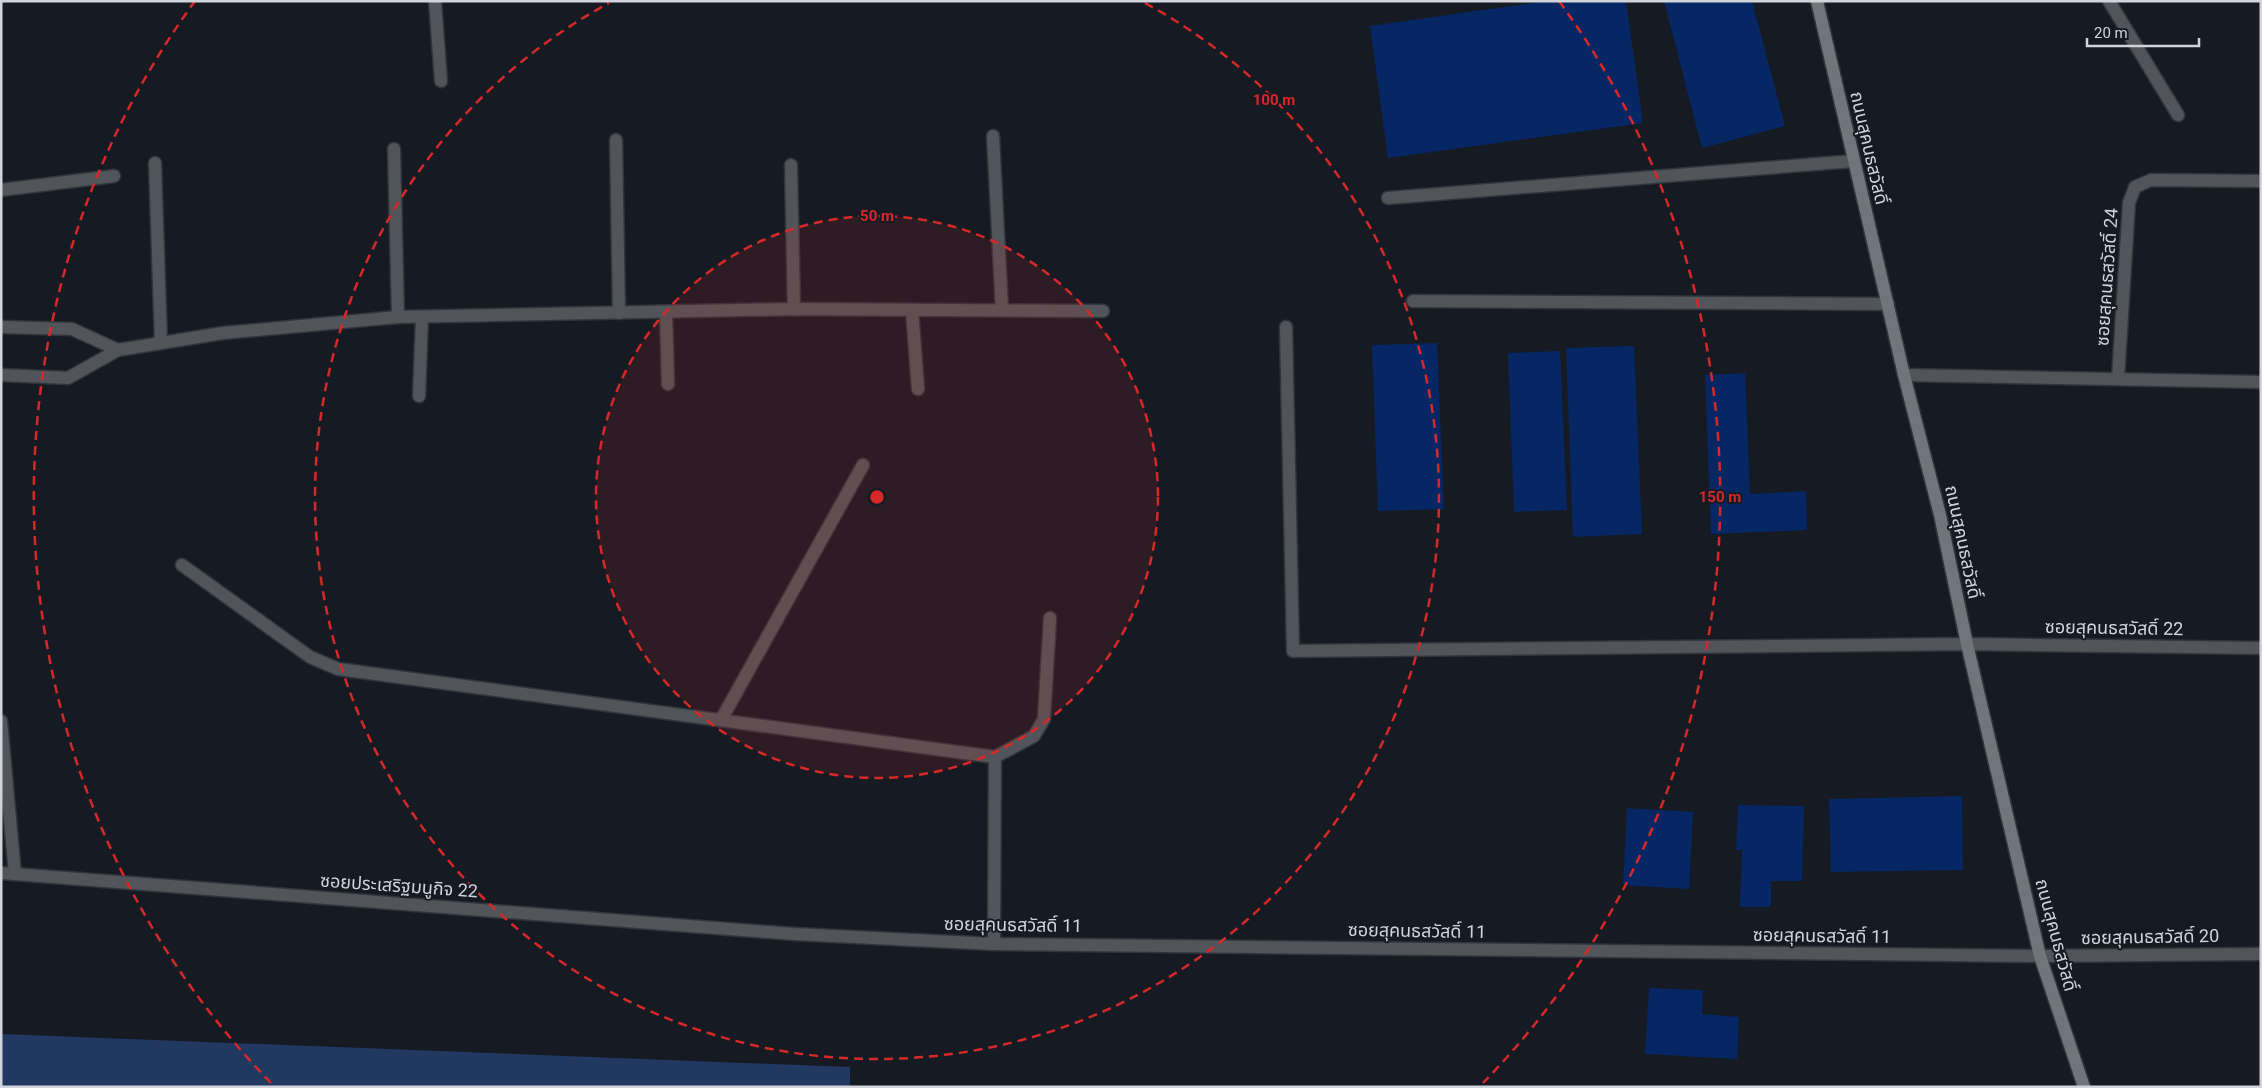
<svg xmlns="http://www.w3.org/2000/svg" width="2262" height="1088" viewBox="0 0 2262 1088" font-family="Roboto,'Noto Sans Thai',sans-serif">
<rect width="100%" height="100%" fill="#161b23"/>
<polygon fill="#213861" points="1,1034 850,1067 850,1087 1,1087"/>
<g fill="#062764">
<polygon points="1548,1 1626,1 1643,123 1388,158 1370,26"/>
<polygon points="1664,1 1752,1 1785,126 1702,148"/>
<polygon points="1437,343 1444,509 1378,511 1372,345"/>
<polygon points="1634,346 1642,534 1573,537 1566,348"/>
<polygon points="1560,351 1567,510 1514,512 1508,353"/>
<polygon points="1745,373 1750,494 1806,491 1807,530 1711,534 1705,375"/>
<polygon points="1962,796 1963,870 1831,872 1829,799"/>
<polygon points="1738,805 1804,806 1802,881 1771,881 1771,907 1740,907 1742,850 1736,850"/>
<polygon points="1627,808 1693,812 1689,889 1623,885"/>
<polygon points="1649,988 1703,990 1702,1014 1739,1017 1737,1059 1645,1054"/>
</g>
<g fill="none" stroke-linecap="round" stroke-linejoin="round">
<g stroke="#30353d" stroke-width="15">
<g id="street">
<polyline points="435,1 441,81"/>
<polyline points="2109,1 2178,115"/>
<polyline points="993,136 1002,310"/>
<polyline points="616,140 619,313"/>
<polyline points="394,149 398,317"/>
<polyline points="155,163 161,343"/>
<polyline points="791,165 794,309"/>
<polyline points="1,190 114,176"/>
<polyline points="1388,198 1854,161"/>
<polyline points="1413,301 1888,304"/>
<polyline points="912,310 918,389"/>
<polyline points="666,312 668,384"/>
<polyline points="1,327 72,329 118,350"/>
<polyline points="1286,327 1293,651 1967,644 2261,648"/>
<polyline points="1,375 68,378 118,350 223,333 398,317 794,309 1103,311"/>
<polyline points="1904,375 2261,382"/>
<polyline points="2118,378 2129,203 2135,187 2151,180 2261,181"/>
<polyline points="419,396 422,317"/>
<polyline points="182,565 310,657 338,669 995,757 994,944"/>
<polyline points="721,720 863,465"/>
<polyline points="1,721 15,874"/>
<polyline points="995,757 1034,736 1044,719 1050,618"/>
<polyline points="1,873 794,934 994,944 2040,956 2261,954"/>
</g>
</g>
<g stroke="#30353d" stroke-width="15">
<polyline id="secondary" points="1817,1 1904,375 1940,515 1967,644 2040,956 2084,1087"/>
</g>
<use href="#street" stroke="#515458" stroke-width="12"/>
<use href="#secondary" stroke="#70747b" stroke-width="12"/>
</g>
<circle cx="877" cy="497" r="281" fill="#d62828" fill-opacity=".12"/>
<g fill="none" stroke="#d62828" stroke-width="2.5" stroke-dasharray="9 6">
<circle cx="877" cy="497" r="281"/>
<path d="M1145 3A562 562 0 1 1 609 3"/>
<path d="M271 1083A843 843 0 0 1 195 1M1559 1A843 843 0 0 1 1483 1083"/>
</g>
<g text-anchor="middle" stroke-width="4" stroke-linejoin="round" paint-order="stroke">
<g font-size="18" fill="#d1d4da" stroke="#161b23">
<text transform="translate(1869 148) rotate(77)" y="6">ถนนสุคนธสวัสดิ์</text>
<text transform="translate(2107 277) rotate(-86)" y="6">ซอยสุคนธสวัสดิ์ 24</text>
<text transform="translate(1963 542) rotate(78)" y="6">ถนนสุคนธสวัสดิ์</text>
<text transform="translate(2114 628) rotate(1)" y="6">ซอยสุคนธสวัสดิ์ 22</text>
<text transform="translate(399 886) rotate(4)" y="6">ซอยประเสริฐมนูกิจ 22</text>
<text transform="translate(1013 925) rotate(1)" y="6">ซอยสุคนธสวัสดิ์ 11</text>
<text transform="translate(1417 931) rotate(1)" y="6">ซอยสุคนธสวัสดิ์ 11</text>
<text transform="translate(2056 935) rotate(75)" y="6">ถนนสุคนธสวัสดิ์</text>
<text transform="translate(1822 936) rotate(1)" y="6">ซอยสุคนธสวัสดิ์ 11</text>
<text transform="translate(2150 937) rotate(-1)" y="6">ซอยสุคนธสวัสดิ์ 20</text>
</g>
</g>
<circle cx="877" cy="497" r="8" fill="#d62828" stroke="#161b23" stroke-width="2.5"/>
<g font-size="15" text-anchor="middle" font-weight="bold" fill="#d62828" stroke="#161b23" stroke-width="4" stroke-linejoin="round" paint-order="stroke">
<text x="1274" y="105">100 m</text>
<text x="877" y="221">50 m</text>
<text x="1720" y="502">150 m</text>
</g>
<rect width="2262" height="1088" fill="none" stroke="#d1d4da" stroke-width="5"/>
<path d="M2087 38v8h112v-8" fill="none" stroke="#d1d4da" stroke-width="2.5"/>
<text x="2094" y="38" font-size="15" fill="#d1d4da" stroke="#161b23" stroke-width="4" paint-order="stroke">20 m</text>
</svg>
